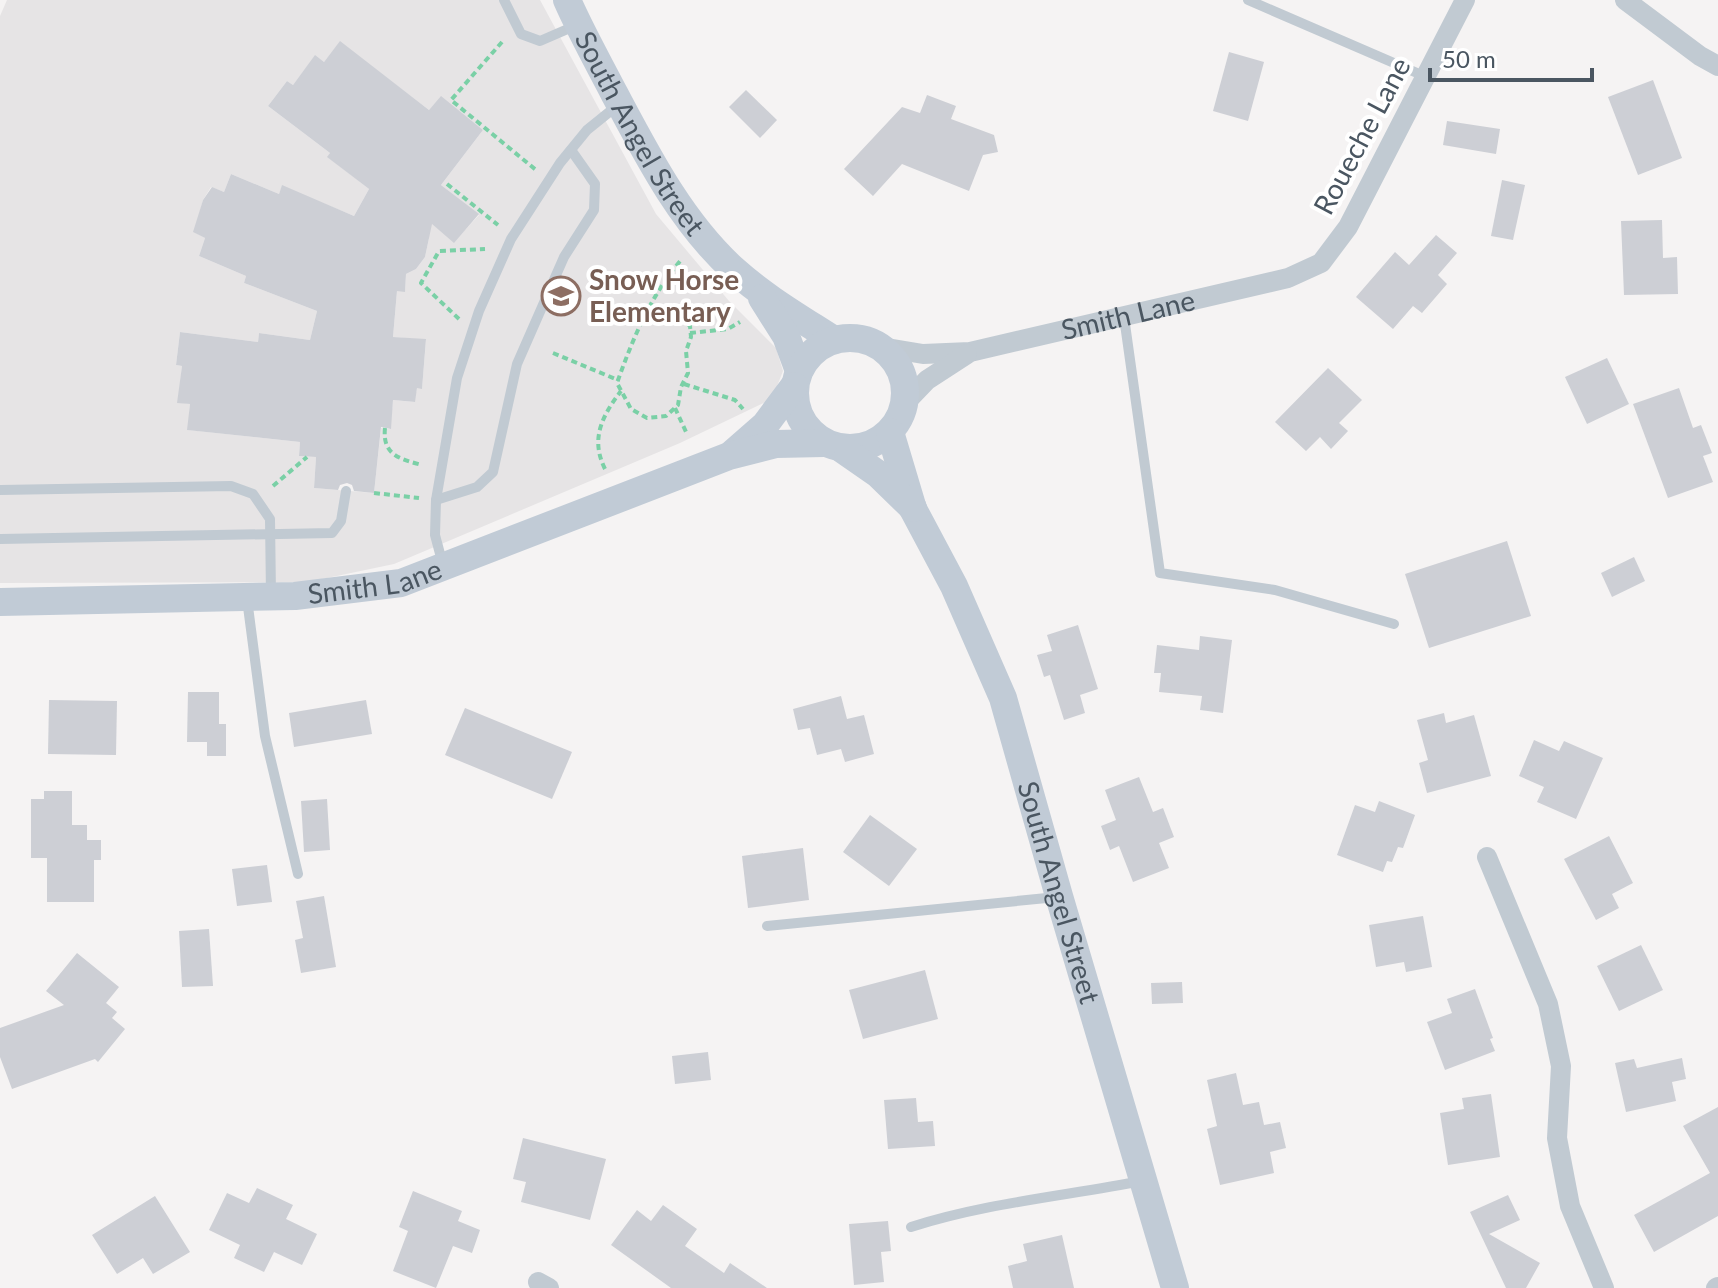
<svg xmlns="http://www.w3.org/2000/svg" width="1718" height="1288" viewBox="0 0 1718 1288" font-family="Lato,sans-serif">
<rect width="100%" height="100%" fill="#f5f3f3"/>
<path fill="#e6e4e5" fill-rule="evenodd" d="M7 0H540L656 214 729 301 776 348 783 371 772 399 680 443 394 564 308 582 0 583V16ZM340 42 429 110 441 97 483 130 441 185 479 215 454 242 430 222 425 227 429 238 425 257 416 269 406 274 405 291H397L393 337 426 340 422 388H417L414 402 393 400 390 429 381 428 374 493 314 488 316 457 299 456 300 442 188 430 190 404 178 402 182 366 176 365 180 332 258 342 259 333 310 340 317 311 244 283 246 276 199 256 205 238 194 232 203 200 211 187 224 192 231 174 279 194 282 186 354 216 369 189 328 157 330 153 268 106 287 81 293 85 315 56 324 62Z"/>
<g fill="#cdcfd5">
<polygon points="340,41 429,110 441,96 483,130 441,185 479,214 454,243 432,224 425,257 416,269 406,274 405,292 397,291 393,337 426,339 422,389 417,388 415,402 393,400 391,429 381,427 374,493 354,491 352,485 347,483 340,485 338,490 314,488 316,457 299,456 300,442 187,430 190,404 177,403 182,366 176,365 180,332 258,342 259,333 310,340 317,311 244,283 246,276 199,256 205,238 193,232 203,200 212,187 224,192 231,174 279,194 282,185 354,216 369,189 327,157 330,153 268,106 287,81 293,85 315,55 324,62"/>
<polygon points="1229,52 1264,62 1248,121 1213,111"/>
<polygon points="1653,80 1682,158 1638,175 1608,97"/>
<polygon points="746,90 777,120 760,138 729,107"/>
<polygon points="927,95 956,106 951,119 994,135 998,152 983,155 969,191 902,164 873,196 844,169 902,107 920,113"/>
<polygon points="1447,121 1500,129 1496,154 1443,145"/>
<polygon points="1502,180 1525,185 1513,240 1491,236"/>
<polygon points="1662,220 1663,258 1677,257 1678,294 1624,295 1621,221"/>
<polygon points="1436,235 1457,253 1438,275 1447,284 1422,313 1413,306 1393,329 1356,297 1395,252 1409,265"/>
<polygon points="1607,358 1629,404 1587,424 1565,377"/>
<polygon points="1328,368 1362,400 1339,423 1348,431 1331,449 1320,437 1306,451 1275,422"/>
<polygon points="1679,388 1693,428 1701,425 1712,453 1703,456 1713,482 1668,498 1633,404"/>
<polygon points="1507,541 1531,616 1429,648 1405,574"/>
<polygon points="1634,557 1645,581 1612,597 1601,573"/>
<polygon points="1078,625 1098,689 1080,695 1085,713 1064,720 1050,675 1044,677 1037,655 1052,651 1047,635"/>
<polygon points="1200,636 1232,640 1223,713 1200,710 1202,696 1159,692 1161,673 1154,673 1157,645 1199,650"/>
<polygon points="188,692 219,692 219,724 226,724 226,756 207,756 207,742 187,742"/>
<polygon points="841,696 847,719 864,715 874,754 845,762 841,749 817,755 810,728 798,730 793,709"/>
<polygon points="49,700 117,701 116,755 48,754"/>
<polygon points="366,700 372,734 294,747 289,713"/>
<polygon points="465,708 572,752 552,799 445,755"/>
<polygon points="1444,713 1446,723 1474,715 1491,776 1427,793 1419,763 1428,760 1417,720"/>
<polygon points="1534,740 1559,751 1564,741 1603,758 1576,819 1537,802 1544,787 1519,776"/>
<polygon points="1139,777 1153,812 1163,808 1174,837 1159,843 1169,868 1133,882 1119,846 1110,850 1101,826 1116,820 1105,790"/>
<polygon points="44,791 72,791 72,825 87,825 87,840 101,840 101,860 94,860 94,902 47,902 47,858 31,858 31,799 44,799"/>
<polygon points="327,799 330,850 304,852 301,801"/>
<polygon points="1379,801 1415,815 1403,848 1398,847 1392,862 1387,861 1383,872 1337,855 1355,805 1375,812"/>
<polygon points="870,815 917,849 889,886 843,852"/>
<polygon points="1609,836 1633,883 1612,894 1619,908 1596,920 1564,859"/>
<polygon points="803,848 809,900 748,908 742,856"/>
<polygon points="267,865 272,902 237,906 232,869"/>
<polygon points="324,896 336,967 301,973 295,940 303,938 296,901"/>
<polygon points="1423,916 1432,967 1406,972 1404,962 1376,967 1369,925"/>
<polygon points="209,929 213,986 182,987 179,931"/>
<polygon points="1641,945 1663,990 1619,1011 1597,966"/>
<polygon points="77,953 119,987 106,1003 117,1012 112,1018 125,1029 98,1062 95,1059 12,1089 0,1057 0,1028 64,1005 46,991"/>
<polygon points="925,970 938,1019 863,1039 849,990"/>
<polygon points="1182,982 1183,1003 1152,1004 1151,983"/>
<polygon points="1475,989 1493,1038 1490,1039 1495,1051 1445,1070 1427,1022 1452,1013 1447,999"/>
<polygon points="708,1052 711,1080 675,1084 672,1056"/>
<polygon points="1682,1058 1686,1079 1672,1082 1676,1101 1626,1112 1615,1063 1634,1059 1637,1068"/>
<polygon points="1236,1073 1243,1105 1259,1102 1264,1125 1280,1122 1286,1148 1270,1152 1274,1173 1220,1185 1207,1129 1217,1126 1207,1080"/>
<polygon points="1491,1094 1500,1157 1448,1165 1440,1113 1464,1109 1462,1098"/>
<polygon points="916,1098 918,1122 933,1121 935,1146 888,1149 884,1100"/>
<polygon points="1718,1107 1718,1216 1654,1252 1634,1215 1710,1173 1683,1126"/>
<polygon points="523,1138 606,1159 590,1220 521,1202 526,1182 513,1179"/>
<polygon points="257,1188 293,1205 286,1219 317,1234 302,1265 274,1252 264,1272 234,1258 240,1245 209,1230 227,1193 249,1203"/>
<polygon points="413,1191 462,1211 458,1221 480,1230 472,1253 453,1246 436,1288 393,1271 408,1231 399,1227"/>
<polygon points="1508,1195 1520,1220 1489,1234 1540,1263 1526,1288 1506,1288 1470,1212"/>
<polygon points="155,1196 190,1252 153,1274 143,1258 117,1274 92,1235"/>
<polygon points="663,1205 697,1229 685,1246 724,1273 730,1263 767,1288 671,1288 611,1245 637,1210 651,1221"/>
<polygon points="888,1221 891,1251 881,1252 884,1282 854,1285 849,1224"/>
<polygon points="1062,1235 1074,1288 1013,1288 1008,1266 1027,1261 1023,1244"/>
</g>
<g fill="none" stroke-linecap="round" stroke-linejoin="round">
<g stroke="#7ad0a6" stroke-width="4" stroke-dasharray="6 4" stroke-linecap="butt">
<polyline points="502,42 451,100 536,170"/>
<polyline points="447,184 498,225"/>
<polyline points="459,319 421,283 439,251 485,249"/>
<path d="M641 319 658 323 681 318 690 326 691 337 686 351 688 373 681 387 678 405 666 416 647 418 631 409 617 383C633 338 650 297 681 260"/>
<polyline points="690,333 728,329 740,322"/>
<polyline points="553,353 618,380"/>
<polyline points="684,384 735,400 743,409"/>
<polyline points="675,408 687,434"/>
<path d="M385 428C382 455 400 459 422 465"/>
<path d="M605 469C590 439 602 416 621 391"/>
<polyline points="273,486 307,457"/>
<polyline points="374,493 419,498"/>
</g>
<g stroke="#c1cad2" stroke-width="10">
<polyline points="504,0 521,34 540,41 577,25"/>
<polyline points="1248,0 1424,76"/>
<polyline points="1124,317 1160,573 1275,590 1394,624"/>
<polyline points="0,490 231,486 253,494 270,519 271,595"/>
<polyline points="436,500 477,487 493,472 517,364 564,257 594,210 595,184 571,150"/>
<polyline points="0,539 332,533 341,521 346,491"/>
<polyline points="443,565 435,535 436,500 457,378 479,311 511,239 560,163 587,130 618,105"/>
<polyline points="247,599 265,736 298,874"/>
<polyline points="767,926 1057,897"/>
<path d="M911 1227C986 1203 1065 1196 1142 1181"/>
</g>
<g stroke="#c1cad2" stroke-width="20">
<polyline points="1625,0 1700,56 1718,66"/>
<path id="s1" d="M881 347 923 354 970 352 1288 278 1321 263 1348 227 1465 0"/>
<polyline points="904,404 927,380 967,354"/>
<polyline points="1487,857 1548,1004 1561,1066 1557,1138 1570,1206 1604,1288"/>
<polyline points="538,1282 549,1288"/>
<polyline points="1716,1288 1718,1287"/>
</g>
<g stroke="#c1cbd6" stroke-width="28">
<path id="s2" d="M567 0C581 32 598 62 614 93 647 155 681 222 734 270 764 297 800 318 834 340"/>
<polyline points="762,298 786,336 799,371"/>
<circle cx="850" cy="393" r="55"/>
<path id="s3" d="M890 432 913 509 954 586 1003 698 1059 896 1175 1288"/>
<polyline points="842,449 878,474 913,508"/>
<polyline points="733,453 765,425 794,386"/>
<path id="s4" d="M0 602 295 596 401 583 729 456 776 444 824 443"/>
</g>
</g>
<defs>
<g id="school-ring" transform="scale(2)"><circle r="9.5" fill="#fff" stroke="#8d6e63" stroke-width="1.5"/><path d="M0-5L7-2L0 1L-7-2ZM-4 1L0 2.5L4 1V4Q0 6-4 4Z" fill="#8d6e63"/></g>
</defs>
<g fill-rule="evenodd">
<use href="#school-ring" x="561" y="296"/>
</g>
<g text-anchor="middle" stroke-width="8" stroke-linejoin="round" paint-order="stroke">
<g font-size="28" fill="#4a5661" stroke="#fff">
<text dy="10" stroke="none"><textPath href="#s2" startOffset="152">South Angel Street</textPath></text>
<text transform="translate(1362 136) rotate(-62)" y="10">Roueche Lane</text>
<text dy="10" stroke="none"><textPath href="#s1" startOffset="252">Smith Lane</textPath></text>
<text dy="10" stroke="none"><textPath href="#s4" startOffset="376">Smith Lane</textPath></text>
<text dy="10" stroke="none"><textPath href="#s3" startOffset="492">South Angel Street</textPath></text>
</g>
<g font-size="28" font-weight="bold" fill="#785e54" stroke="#fff" text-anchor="start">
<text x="589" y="290">Snow Horse<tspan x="589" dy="32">Elementary</tspan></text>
</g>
</g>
<path d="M1430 68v12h162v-12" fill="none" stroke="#4a5661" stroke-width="4"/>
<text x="1442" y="68" font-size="24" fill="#4a5661" stroke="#ffffff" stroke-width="6" paint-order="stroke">50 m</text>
</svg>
